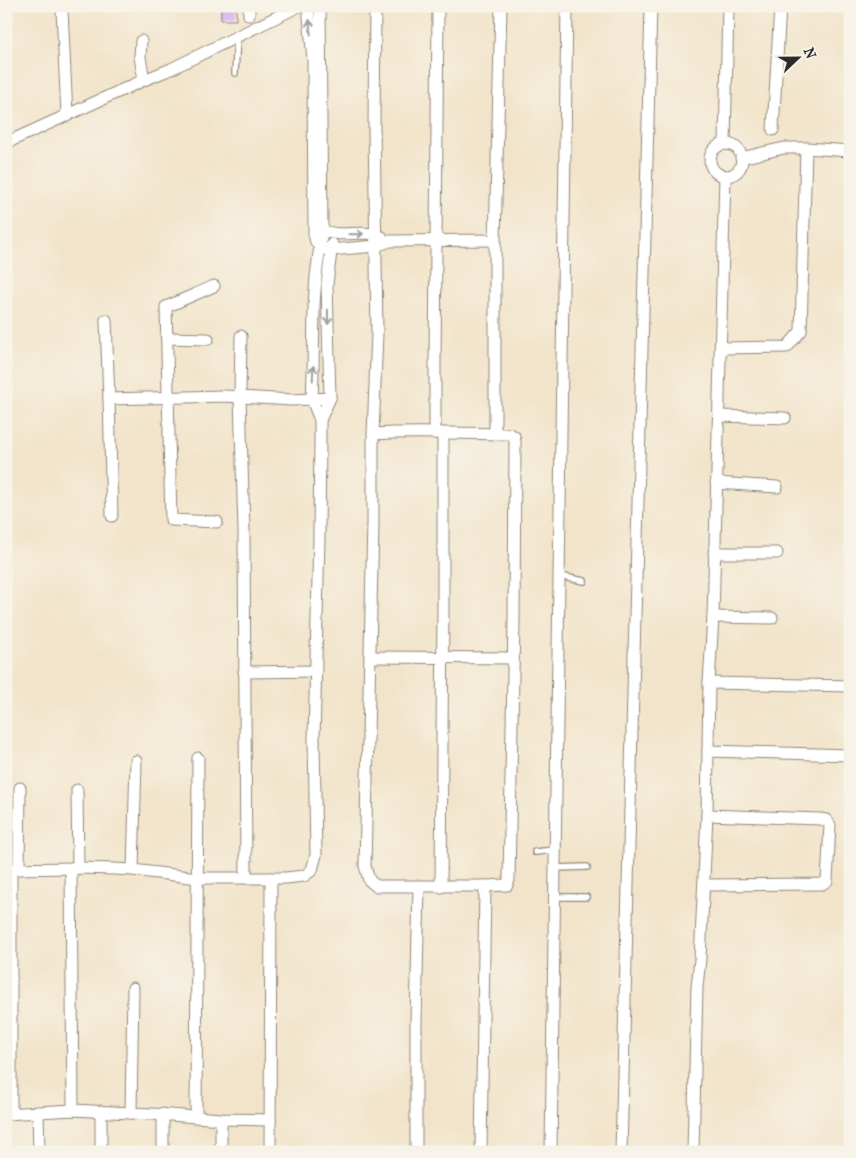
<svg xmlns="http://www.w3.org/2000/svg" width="856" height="1158" viewBox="0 0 856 1158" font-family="'IM FELL French Canon',serif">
<rect width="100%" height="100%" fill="#f7f3e8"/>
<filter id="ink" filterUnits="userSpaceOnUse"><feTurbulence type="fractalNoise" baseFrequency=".02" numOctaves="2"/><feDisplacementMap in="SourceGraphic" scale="10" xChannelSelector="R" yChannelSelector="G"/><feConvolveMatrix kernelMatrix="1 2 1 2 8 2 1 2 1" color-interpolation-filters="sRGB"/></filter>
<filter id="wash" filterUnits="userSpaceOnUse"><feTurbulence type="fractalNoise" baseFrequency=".0096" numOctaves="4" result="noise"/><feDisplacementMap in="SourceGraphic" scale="20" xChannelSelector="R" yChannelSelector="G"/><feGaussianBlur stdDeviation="1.12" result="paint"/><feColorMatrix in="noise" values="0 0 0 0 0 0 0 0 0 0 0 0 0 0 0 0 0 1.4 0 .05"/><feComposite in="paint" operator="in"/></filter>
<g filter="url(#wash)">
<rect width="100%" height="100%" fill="#f2e4ca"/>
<g id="blocks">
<rect fill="#d4adf2" x="221" y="6" width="15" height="14"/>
</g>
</g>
<g filter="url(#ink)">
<use href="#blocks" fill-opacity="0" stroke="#8e887a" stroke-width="1"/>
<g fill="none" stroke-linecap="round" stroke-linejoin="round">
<g stroke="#8e887a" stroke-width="8">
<g id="lane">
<polyline points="235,73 237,36"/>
<polyline points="559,576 584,581"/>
<polyline points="535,852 555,850"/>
<polyline points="555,868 587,867"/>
<polyline points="555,897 586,897"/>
</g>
</g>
<g stroke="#8e887a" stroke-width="13">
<g id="street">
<polyline points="308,6 313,60 314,234 316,242 320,248 331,250 376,246 390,241 495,240"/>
<path d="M320 6 322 230C341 239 365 228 382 237"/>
<polyline points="62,9 67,116"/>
<polyline points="249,15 249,6"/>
<polyline points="141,41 140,57 144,80"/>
<polyline points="773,130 780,6"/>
<polyline points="6,143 144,80 171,69 299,6"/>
<polyline points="725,144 728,6"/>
<circle cx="726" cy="160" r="16"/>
<polyline points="741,158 784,148 806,148 850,151"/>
<polyline points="214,286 166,307 171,520 217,522"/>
<polyline points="106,320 109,399 112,516"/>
<polyline points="241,336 240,397 244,530 246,878"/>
<polyline points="167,338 208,339"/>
<polyline points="721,348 787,347 801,331 806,148"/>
<polyline points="109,399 224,396 292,400 330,398"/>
<polyline points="719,416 785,418"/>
<polyline points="320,420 330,398 327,284 332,244"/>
<polyline points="435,433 435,366 438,6"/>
<path d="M373 434C418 431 464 434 509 434L514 436 515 442 514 622 509 880 507 885 485 886H376L369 880 365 866 373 523V434L377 333 374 125 375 6"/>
<polyline points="495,434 495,240 501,6"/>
<polyline points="716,483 777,487"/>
<polyline points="714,553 777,553"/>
<polyline points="713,617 772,618"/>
<polyline points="371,657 513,658"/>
<polyline points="244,672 316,671"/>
<polyline points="709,683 850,686"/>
<polyline points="708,751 850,755"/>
<polyline points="77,790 78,868"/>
<polyline points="71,868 73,1110"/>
<polyline points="6,869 78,868 114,869 133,870 198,878 286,878 304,876 312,870 316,855 314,739 319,537 320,438 320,420 312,400 313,373 314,305 316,276 322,230"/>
<polyline points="19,869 20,788"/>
<polyline points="133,870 136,761"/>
<polyline points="704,885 822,884 827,881 830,825 826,820 820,819 707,815"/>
<polyline points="441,887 443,602 443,433"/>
<polyline points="101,1111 101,1152"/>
<polyline points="38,1112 39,1152"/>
<polyline points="131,1113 133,988"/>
<polyline points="6,1114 73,1110 170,1115 221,1119 270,1120"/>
<polyline points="11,1114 11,869"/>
<polyline points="196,1117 198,758"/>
<polyline points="163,1152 163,1114"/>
<polyline points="221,1152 221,1119"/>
<polyline points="270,1152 271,878"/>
<polyline points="416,1152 416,1023 419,886"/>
<polyline points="481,1152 485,886"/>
<polyline points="551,1152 567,6"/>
<polyline points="621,1152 651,6"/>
<polyline points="693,1152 697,987 700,959 707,815 709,683 713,617 725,176"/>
</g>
</g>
<use href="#lane" stroke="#fff" stroke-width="5.5"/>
<use href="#street" stroke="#fff" stroke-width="11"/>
</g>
<defs><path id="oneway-shaft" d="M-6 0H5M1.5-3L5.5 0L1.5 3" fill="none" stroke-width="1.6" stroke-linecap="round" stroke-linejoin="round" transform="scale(1.25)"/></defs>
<g stroke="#a0a0a0">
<use href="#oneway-shaft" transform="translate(310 27) rotate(-95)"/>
<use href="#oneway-shaft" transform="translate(356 234) rotate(-1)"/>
<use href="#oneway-shaft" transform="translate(328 317) rotate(89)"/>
<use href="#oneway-shaft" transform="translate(313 373) rotate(-88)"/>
</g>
</g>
<rect width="856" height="1158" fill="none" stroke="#f7f3e8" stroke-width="25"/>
<g transform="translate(798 58) rotate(68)" stroke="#f7f3e8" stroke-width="4" paint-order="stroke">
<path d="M0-4L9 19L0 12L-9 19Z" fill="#2b2b2b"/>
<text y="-8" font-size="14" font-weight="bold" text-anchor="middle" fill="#2b2b2b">N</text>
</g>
</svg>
